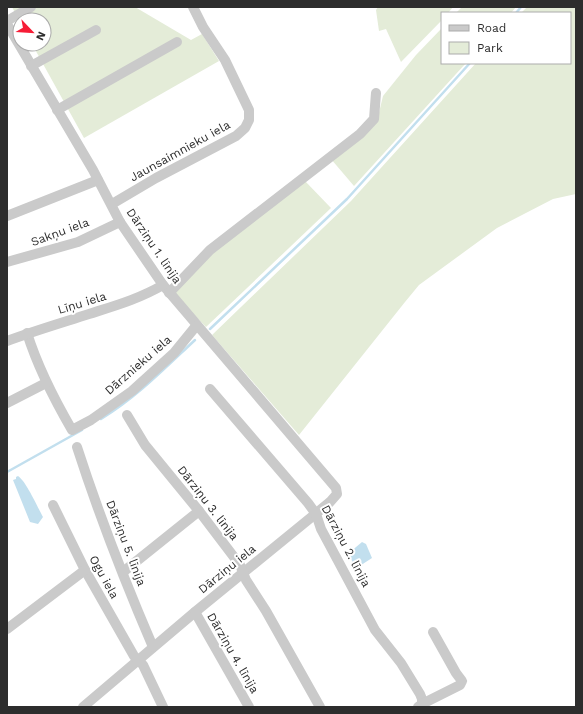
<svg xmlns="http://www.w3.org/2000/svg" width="583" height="714" viewBox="0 0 583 714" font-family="'Work Sans',sans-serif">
<rect width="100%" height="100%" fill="#fff"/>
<g fill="#e4ecd8">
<polygon points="12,7 135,7 191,40 202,34 219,61 84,138 32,44 44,44 44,20 20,20 20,22"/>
<polygon points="378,7 453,7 448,13 442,13 442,20 401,62 386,29 379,31 376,10"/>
<polygon points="462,7 516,7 511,13 456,13"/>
<polygon points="527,7 576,7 576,194 553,199 497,228 419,285 405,302 299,435 212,335 351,201 476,63 570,63 570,13 521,13"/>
<polygon points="442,28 442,63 466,63 354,186 331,159 377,121 383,96 416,55"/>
<polygon points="305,181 331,208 206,327 174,294 212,253"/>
</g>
<g fill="#c2dfee">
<path d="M18 476C26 481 38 508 43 517L38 524 30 522 13 480 16 479V477Z"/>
<polygon points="362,542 366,544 372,558 355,569 349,553"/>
</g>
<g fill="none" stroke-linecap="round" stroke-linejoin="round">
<g stroke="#c2dfee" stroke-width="2.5">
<polyline points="516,13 521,7"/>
<polyline points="210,329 347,199 470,63"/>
<path d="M101 419C137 397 165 368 195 340"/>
<polyline points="7,472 82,430"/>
</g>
<g stroke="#cacaca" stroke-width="10">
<polyline points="7,21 31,7"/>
<polyline points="7,24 93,170 120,222 163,285 336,488 337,494 330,502 195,612 83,707"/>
<polyline points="31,66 96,30"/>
<polyline points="57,110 177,42"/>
<polyline points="112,204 156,178 236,136 245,128 249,120 249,110 225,60 203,27 193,7"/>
<polyline points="7,216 98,180"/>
<polyline points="7,262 78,242 120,222"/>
<polyline points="169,293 210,250 360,134 374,119 376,93"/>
<path d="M27 333C38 368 54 399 72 430L91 420 132 391 174 353 196 326"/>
<path d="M7 341C34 331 61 323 89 314 114 306 139 299 163 285"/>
<polyline points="210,389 308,503 316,514 321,529 375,630 401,663 420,694 422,699 422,704 418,707"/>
<polyline points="7,403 46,383"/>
<polyline points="127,415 145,445 199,511 240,565 246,580 266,611 320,707"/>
<path d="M77 447C99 515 125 582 153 647"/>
<polyline points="53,505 85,570 134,656 143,665 163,707"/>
<polyline points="123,572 199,511"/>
<polyline points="195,612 249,707"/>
<polyline points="7,629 85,570"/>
<polyline points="422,704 460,685 462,681 456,673 433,632"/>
</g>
</g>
<g text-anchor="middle" stroke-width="4" stroke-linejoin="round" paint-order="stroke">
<g font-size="12" fill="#2d2d2d" stroke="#fff">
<text transform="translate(180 151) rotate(-29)" y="4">Jaunsaimnieku iela</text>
<text transform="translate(60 232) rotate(-20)" y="4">Sakņu iela</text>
<text transform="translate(154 246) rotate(56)" y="4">Dārziņu 1. līnija</text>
<text transform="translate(82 303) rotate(-17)" y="4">Līņu iela</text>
<text transform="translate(138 365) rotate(-41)" y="4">Dārznieku iela</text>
<text transform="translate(208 503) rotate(52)" y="4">Dārziņu 3. līnija</text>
<text transform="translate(126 543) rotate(69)" y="4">Dārziņu 5. līnija</text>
<text transform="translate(346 546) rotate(62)" y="4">Dārziņu 2. līnija</text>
<text transform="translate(227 569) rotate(-39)" y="4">Dārziņu iela</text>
<text transform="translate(104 577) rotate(61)" y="4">Ogu iela</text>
<text transform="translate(233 653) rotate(60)" y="4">Dārziņu 4. līnija</text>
</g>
</g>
<rect width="583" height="714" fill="none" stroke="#2d2d2d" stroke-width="16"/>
<rect x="441" y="12" width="130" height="52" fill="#ffffff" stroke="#ababab"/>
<rect x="449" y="25" width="20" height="6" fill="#cacaca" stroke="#ababab"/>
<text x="477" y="32" font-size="12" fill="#2d2d2d">Road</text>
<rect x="449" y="42" width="20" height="12" fill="#e4ecd8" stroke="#ababab"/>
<text x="477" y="52" font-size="12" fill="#2d2d2d">Park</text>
<g transform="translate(32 32) rotate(115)"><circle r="19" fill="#ffffff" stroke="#ababab"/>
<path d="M0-3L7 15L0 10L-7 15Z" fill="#f61c36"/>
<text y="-6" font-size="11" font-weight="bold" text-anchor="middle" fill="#2d2d2d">N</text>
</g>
</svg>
